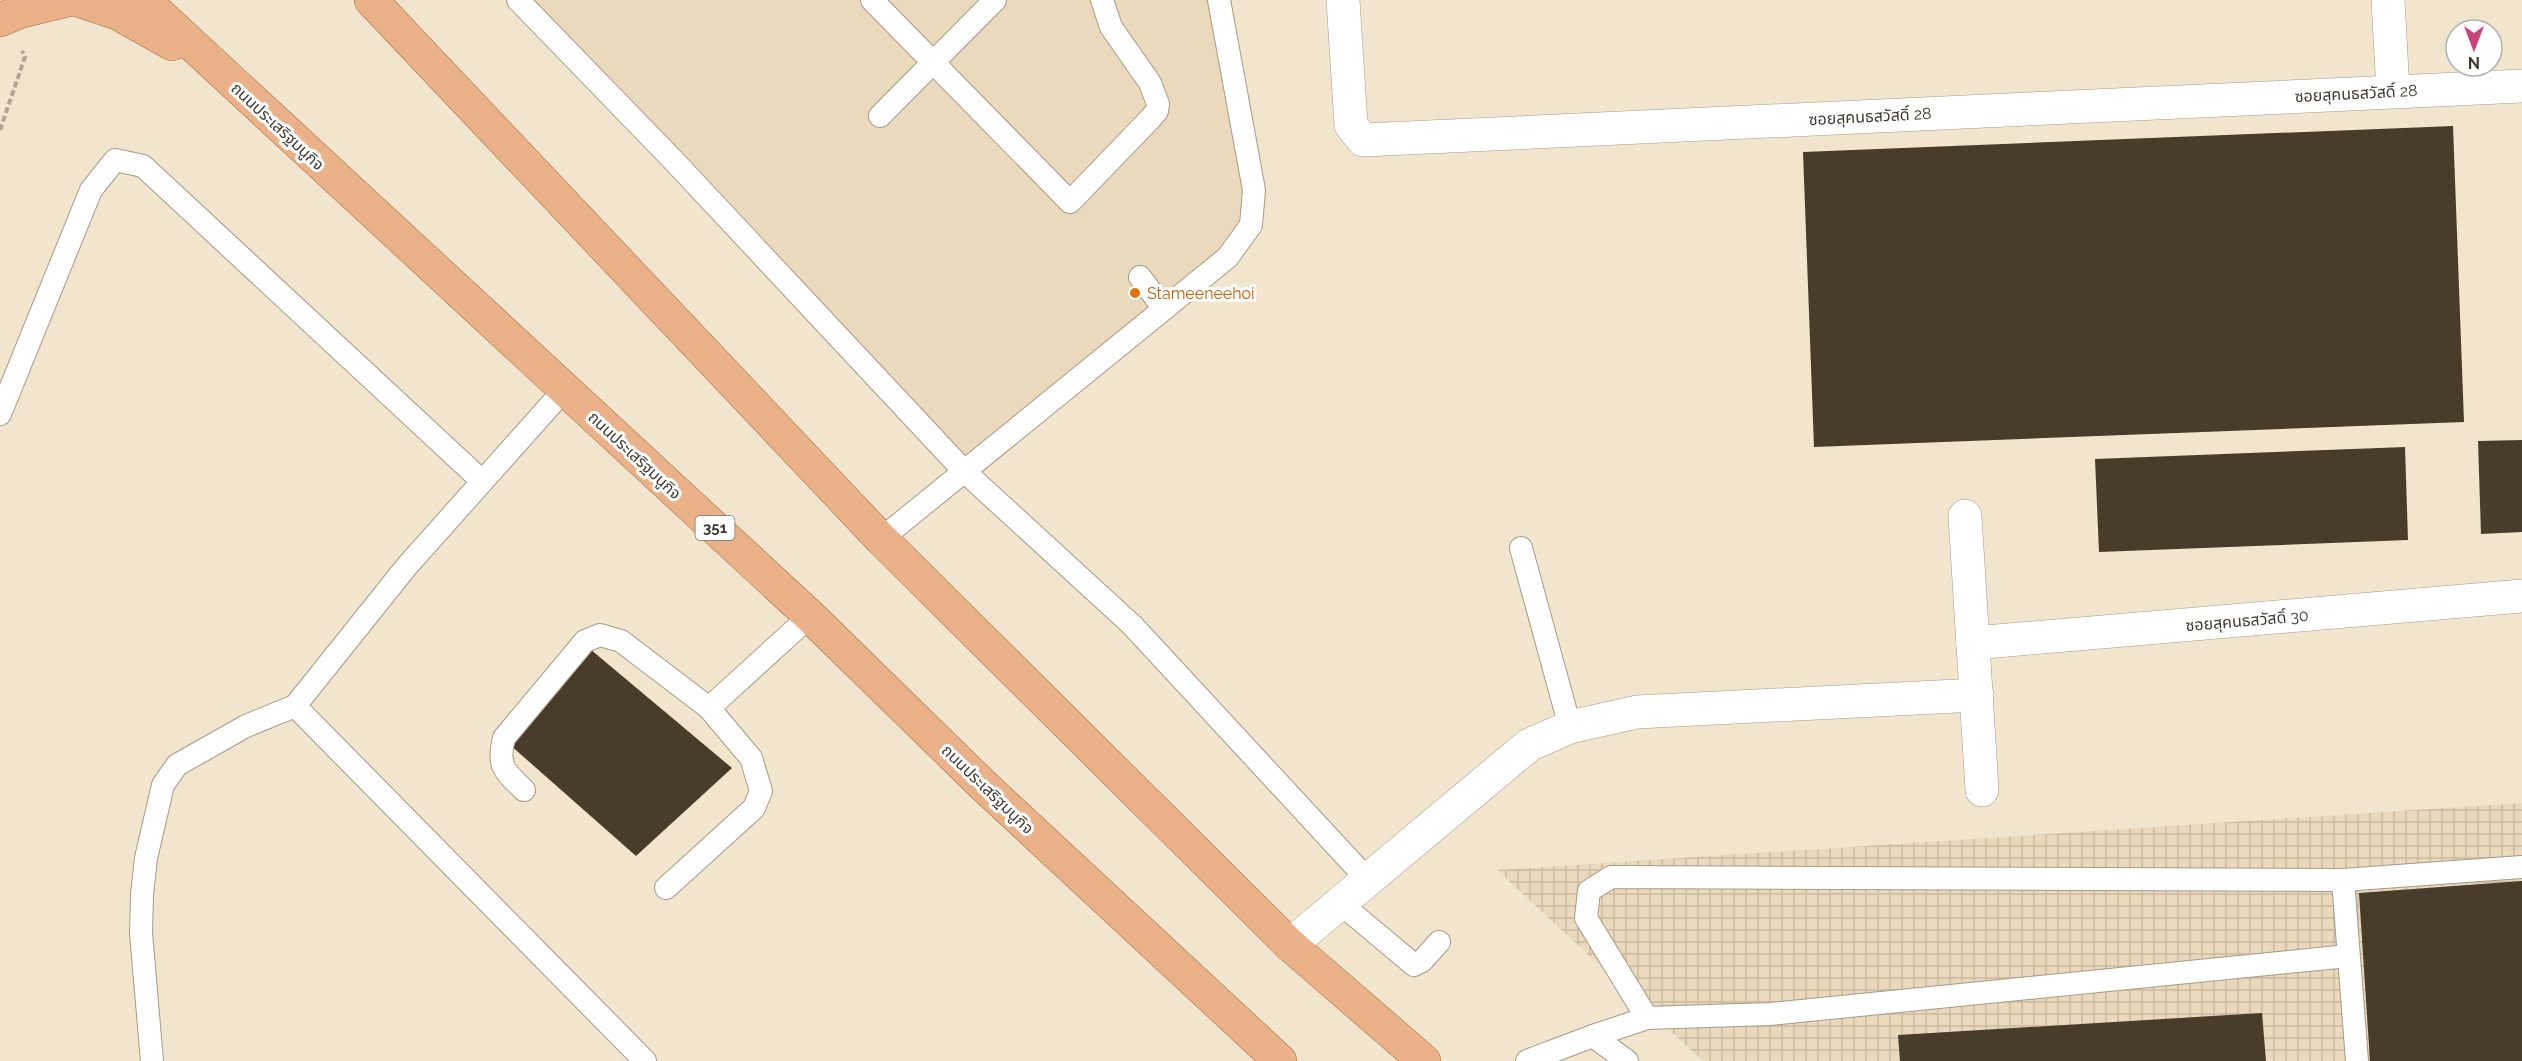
<svg xmlns="http://www.w3.org/2000/svg" width="2522" height="1061" viewBox="0 0 2522 1061" font-family="Raleway,'Noto Sans Thai',sans-serif">
<defs>
<pattern id="industrial-grid" width="8" height="8" patternUnits="userSpaceOnUse" patternTransform="scale(1.5)"><rect width="8" height="8" fill="#ead9bc"/><path d="M0 4h8M4 0v8" fill="none" stroke="#cabba2"/></pattern>
</defs>
<rect width="100%" height="100%" fill="#f1e5ce"/>
<polygon fill="#ead9bc" points="527,0 1217,0 1251,225 964,471"/>
<polygon fill="url(#industrial-grid)" points="2522,803 2522,1061 1703,1061 1497,870"/>
<g fill="#473d2a">
<polygon points="2453,126 2464,422 1814,447 1803,152"/>
<polygon points="2522,440 2522,532 2481,534 2478,441"/>
<polygon points="2405,447 2408,540 2099,552 2095,459"/>
<polygon points="590,649 732,768 636,856 509,744"/>
<polygon points="2522,881 2522,1061 2370,1061 2359,893"/>
<polygon points="2262,1013 2266,1061 1900,1061 1898,1035"/>
</g>
<g fill="none" stroke-linecap="round" stroke-linejoin="round">
<g stroke="#a69b85" stroke-width="24">
<g id="lane">
<polyline points="518,0 674,161 964,471 1132,625 1368,880"/>
<polyline points="872,0 1070,202 1150,119 1157,111 1158,104 1150,83 1111,27 1102,0"/>
<polyline points="880,116 995,0"/>
<polyline points="1140,277 1164,309"/>
<polyline points="0,414 91,190 115,160 143,166 482,481"/>
<polyline points="881,539 1228,257 1251,225 1254,190 1219,0"/>
<polyline points="1521,548 1570,727"/>
<polyline points="295,706 645,1061"/>
<path d="M524 790C504 771 497 766 504 738L585 641 600 635 621 641 709 708"/>
<polyline points="666,888 754,808 761,791 751,758 709,708 810,616"/>
<polyline points="1340,903 1414,965 1422,961 1439,942"/>
<polyline points="1647,1018 1586,918 1589,891 1611,877 2343,880"/>
<polyline points="1593,1036 1627,1061"/>
<polyline points="152,1061 141,933 142,895 146,858 163,785 177,765 246,726 295,706 407,566 564,390"/>
<polyline points="1527,1061 1593,1036 1647,1018 1770,1014 2348,956"/>
<polyline points="2357,1061 2343,880 2522,867"/>
</g>
</g>
<g stroke="#a69b85" stroke-width="34">
<g id="street">
<polyline points="1343,0 1351,125 1363,140 2522,86"/>
<polyline points="2388,0 2393,91"/>
<polyline points="1965,516 1982,790"/>
<polyline points="1973,643 2522,596"/>
<polyline points="1290,945 1529,745 1570,727 1637,712 1977,695"/>
</g>
</g>
<g stroke="#a66738" stroke-width="34">
<g id="primary">
<polyline points="78,0 117,13 172,44"/>
<polyline points="144,0 810,616 984,786 1280,1061"/>
<polyline points="371,0 881,539 1290,945 1424,1061"/>
<polyline points="0,20 19,12 68,0"/>
</g>
</g>
<polyline stroke="#b0a694" stroke-width="4" stroke-dasharray="6 3" stroke-linecap="butt" points="0,130 25,57 22,51"/>
<use href="#lane" stroke="#fff" stroke-width="22"/>
<use href="#street" stroke="#fff" stroke-width="33"/>
<use href="#primary" stroke="#ebb28a" stroke-width="33"/>
</g>
<circle fill="#e8710a" stroke="#fff" stroke-width="2" cx="1135" cy="293" r="6"/>
<g text-anchor="middle" stroke-width="6" stroke-linejoin="round" paint-order="stroke">
<rect fill="#fff" stroke="#79756f" stroke-width="1.5" x="695.5" y="516" width="39" height="24" rx="4.5"/>
<g font-size="15" font-weight="bold" fill="#3f3a31">
<text x="715" y="533">351</text>
</g>
<g font-size="16" fill="#3f3a31" stroke="#fff">
<text transform="translate(2356 93) rotate(-3)" y="6">ซอยสุคนธสวัสดิ์ 28</text>
<text transform="translate(1870 116) rotate(-3)" y="6">ซอยสุคนธสวัสดิ์ 28</text>
<text transform="translate(278 126) rotate(43)" y="6">ถนนประเสริฐมนูกิจ</text>
<text transform="translate(635 455) rotate(43)" y="6">ถนนประเสริฐมนูกิจ</text>
<text transform="translate(2247 620) rotate(-5)" y="6">ซอยสุคนธสวัสดิ์ 30</text>
<text transform="translate(988 789) rotate(44)" y="6">ถนนประเสริฐมนูกิจ</text>
</g>
<g font-size="16" fill="#c56008" stroke="#fff" text-anchor="start">
<text x="1147" y="299">Stameeneehoi</text>
</g>
</g>
<g transform="translate(2474 48) rotate(180)"><circle r="28" fill="#ffffff" stroke="#b2b0ad" stroke-width="1.5"/>
<path d="M0-4.5L10 22L0 15L-10 22Z" fill="#ca417c"/>
<text y="-9" font-size="16" font-weight="bold" text-anchor="middle" fill="#3f3a31">N</text>
</g>
</svg>
